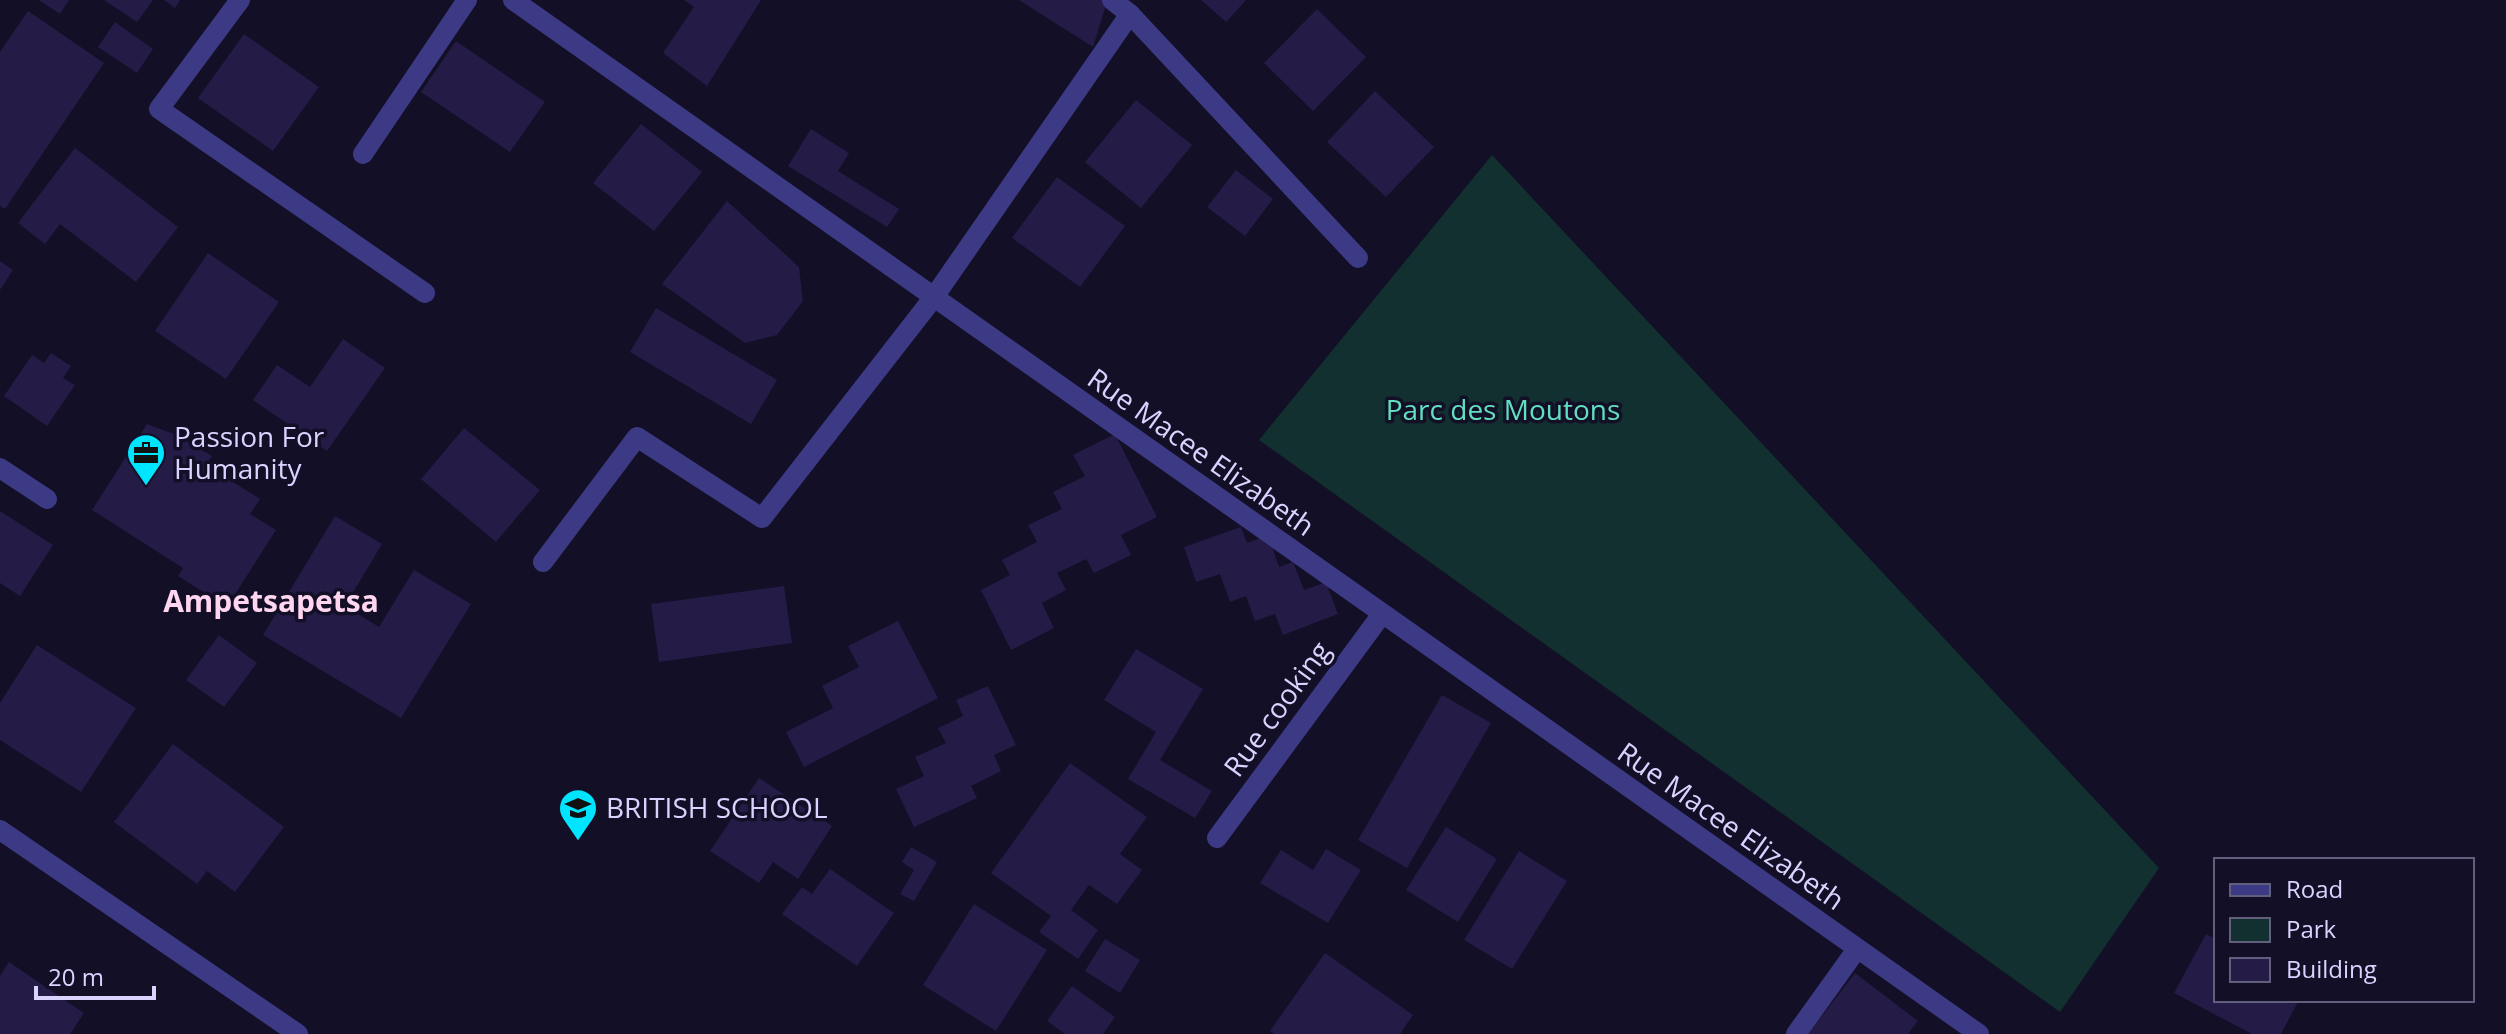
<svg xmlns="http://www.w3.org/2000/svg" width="2506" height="1034" viewBox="0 0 2506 1034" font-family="'Open Sans',sans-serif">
<rect width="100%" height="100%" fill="#130f26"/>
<polygon fill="#12302f" points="1492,155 2159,868 2060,1012 1259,440"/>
<g fill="#241b47">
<polygon points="39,0 69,0 60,14"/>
<polygon points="104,0 153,0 137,22"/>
<polygon points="164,0 180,0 175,8"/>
<polygon points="684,0 761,0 707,86 663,53 694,7"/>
<polygon points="1019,0 1105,0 1107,2 1093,47"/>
<polygon points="1201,0 1246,0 1226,22"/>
<polygon points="1317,9 1366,57 1313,111 1264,63"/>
<polygon points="28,11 104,63 5,209 0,206 0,52"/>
<polygon points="115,22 153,49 137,73 98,47"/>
<polygon points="244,34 319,87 273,151 198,98"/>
<polygon points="456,41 545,102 510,152 421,92"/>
<polygon points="1375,91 1434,147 1386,197 1327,142"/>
<polygon points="1136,100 1192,145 1141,208 1085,162"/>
<polygon points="641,124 702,172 654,231 593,183"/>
<polygon points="811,129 849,153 838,171 899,209 887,227 788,166"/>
<polygon points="75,148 178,227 136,282 60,224 45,244 18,223"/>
<polygon points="1236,170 1273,199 1245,236 1207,207"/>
<polygon points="1057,177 1125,226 1080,287 1012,238"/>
<polygon points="727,201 799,267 803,301 777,335 745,343 662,284"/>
<polygon points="208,253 279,302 226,379 155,331"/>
<polygon points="0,261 13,270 0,290"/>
<polygon points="656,308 777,380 751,424 630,352"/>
<polygon points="343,339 385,368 327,451 253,400 277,365 310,387"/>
<polygon points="51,353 71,366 63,378 75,385 47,426 4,396 32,355 44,363"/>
<polygon points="147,424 179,436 212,456 206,465 260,499 250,514 276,530 227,607 178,576 183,568 92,510"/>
<polygon points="464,428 540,490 496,542 421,479"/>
<polygon points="1115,434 1157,517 1121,535 1131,555 1094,573 1086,559 1057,573 1066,590 1042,603 1054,628 1011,650 981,590 1010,575 1002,560 1037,542 1028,525 1062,509 1053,492 1085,476 1073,455"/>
<polygon points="0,511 53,545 20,596 0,583"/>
<polygon points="335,516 382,544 345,606 379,627 414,570 471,604 401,718 263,635"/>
<polygon points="1241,527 1247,543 1268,535 1279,567 1293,562 1304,590 1326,582 1338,614 1283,635 1275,614 1255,621 1246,596 1230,602 1220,574 1196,582 1184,547"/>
<polygon points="784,586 792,643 659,662 651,604"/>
<polygon points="898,621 938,698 804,767 786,732 833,708 822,686 859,667 848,646"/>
<polygon points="219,635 257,663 224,707 186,680"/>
<polygon points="37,645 136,708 81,792 0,740 0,703"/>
<polygon points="1136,649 1203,689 1160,760 1212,791 1195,818 1128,779 1156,732 1104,700"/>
<polygon points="988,686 1016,745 994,755 1001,771 971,786 977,798 914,827 896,789 924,776 915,757 946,743 938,728 963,716 956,700"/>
<polygon points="1442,695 1491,723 1407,868 1358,840"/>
<polygon points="173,744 284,827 235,892 207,871 197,884 114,822"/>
<polygon points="1070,763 1147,817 1120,854 1142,870 1117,904 1089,885 1071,910 1098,930 1078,959 1039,932 1051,916 991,873"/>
<polygon points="759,778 832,826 798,879 773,862 759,883 710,851"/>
<polygon points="1446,827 1497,859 1458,922 1406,890"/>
<polygon points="911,847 937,862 914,901 900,894 914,870 902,862"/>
<polygon points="1326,849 1361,870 1328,923 1260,883 1281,850 1313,870"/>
<polygon points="1519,851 1567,881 1512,969 1464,940"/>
<polygon points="830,869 894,913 857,966 782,914 802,887 812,894"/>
<polygon points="974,904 1047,950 996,1031 923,985"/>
<polygon points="2206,934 2216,939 2216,1000 2299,1000 2281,1034 2252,1034 2174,993"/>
<polygon points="1105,939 1140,960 1120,993 1085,971"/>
<polygon points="1325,953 1413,1015 1400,1034 1275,1034 1270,1031"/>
<polygon points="9,962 84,1013 70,1034 0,1034 0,976"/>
<polygon points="1855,973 1918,1021 1908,1034 1808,1034"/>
<polygon points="1072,986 1115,1017 1103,1034 1065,1034 1047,1021"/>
</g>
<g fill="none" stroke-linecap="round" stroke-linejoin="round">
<g stroke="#3d3a85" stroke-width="20">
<polyline points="240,0 159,109 425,293"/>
<polyline points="513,0 1979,1034"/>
<polyline points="1112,0 1130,14"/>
<polyline points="363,154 467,0"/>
<polyline points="0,468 47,499"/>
<polyline points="543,562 637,437 762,518 934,297 1130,14 1358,258"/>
<polyline points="0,830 298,1034"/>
<polyline points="1217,838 1382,614"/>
<polyline points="1796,1034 1857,949"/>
</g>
</g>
<defs>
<g id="office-pin" transform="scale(2)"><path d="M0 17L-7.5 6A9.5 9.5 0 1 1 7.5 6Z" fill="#00e5ff" stroke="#130f26"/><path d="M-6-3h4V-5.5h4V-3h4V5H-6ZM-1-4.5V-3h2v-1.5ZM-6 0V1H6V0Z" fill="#111"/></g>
<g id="school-pin" transform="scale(2)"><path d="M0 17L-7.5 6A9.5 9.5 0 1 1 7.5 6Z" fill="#00e5ff" stroke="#130f26"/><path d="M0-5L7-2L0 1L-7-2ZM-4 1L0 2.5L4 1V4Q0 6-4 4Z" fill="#111"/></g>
</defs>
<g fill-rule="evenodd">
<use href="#office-pin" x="146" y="453"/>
<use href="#school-pin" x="578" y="808"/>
</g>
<g text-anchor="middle" stroke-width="7" stroke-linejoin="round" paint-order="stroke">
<g font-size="28" fill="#5fe0c0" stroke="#130f26">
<text x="1503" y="420">Parc des Moutons</text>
</g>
<g font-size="28" fill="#d9d4ff" stroke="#130f26" text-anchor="start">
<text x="174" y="447">Passion For<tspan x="174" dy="32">Humanity</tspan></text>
<text x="606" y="818">BRITISH SCHOOL</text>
</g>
<g font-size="28" fill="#d9d4ff" stroke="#130f26">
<text transform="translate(1201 452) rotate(35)" y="10">Rue Macee Elizabeth</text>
<text transform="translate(1277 709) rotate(-54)" y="10">Rue cooking</text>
<text transform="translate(1731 826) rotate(35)" y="10">Rue Macee Elizabeth</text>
</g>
<g font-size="30" font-weight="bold" fill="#ffd6f0" stroke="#130f26">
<text x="271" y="612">Ampetsapetsa</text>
</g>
</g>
<rect x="2214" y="858" width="260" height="144" fill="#130f26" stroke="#625e7d" stroke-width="2"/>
<rect x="2230" y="884" width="40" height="12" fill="#3d3a85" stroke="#625e7d" stroke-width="2"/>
<text x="2286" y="898" font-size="24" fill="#d9d4ff">Road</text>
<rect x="2230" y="918" width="40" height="24" fill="#12302f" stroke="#625e7d" stroke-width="2"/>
<text x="2286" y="938" font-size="24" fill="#d9d4ff">Park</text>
<rect x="2230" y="958" width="40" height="24" fill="#241b47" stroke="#625e7d" stroke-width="2"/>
<text x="2286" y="978" font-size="24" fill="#d9d4ff">Building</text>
<path d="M36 986v12h118v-12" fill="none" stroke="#d9d4ff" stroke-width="4"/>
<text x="48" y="986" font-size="24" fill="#d9d4ff" stroke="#130f26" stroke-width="6" paint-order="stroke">20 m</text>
</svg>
